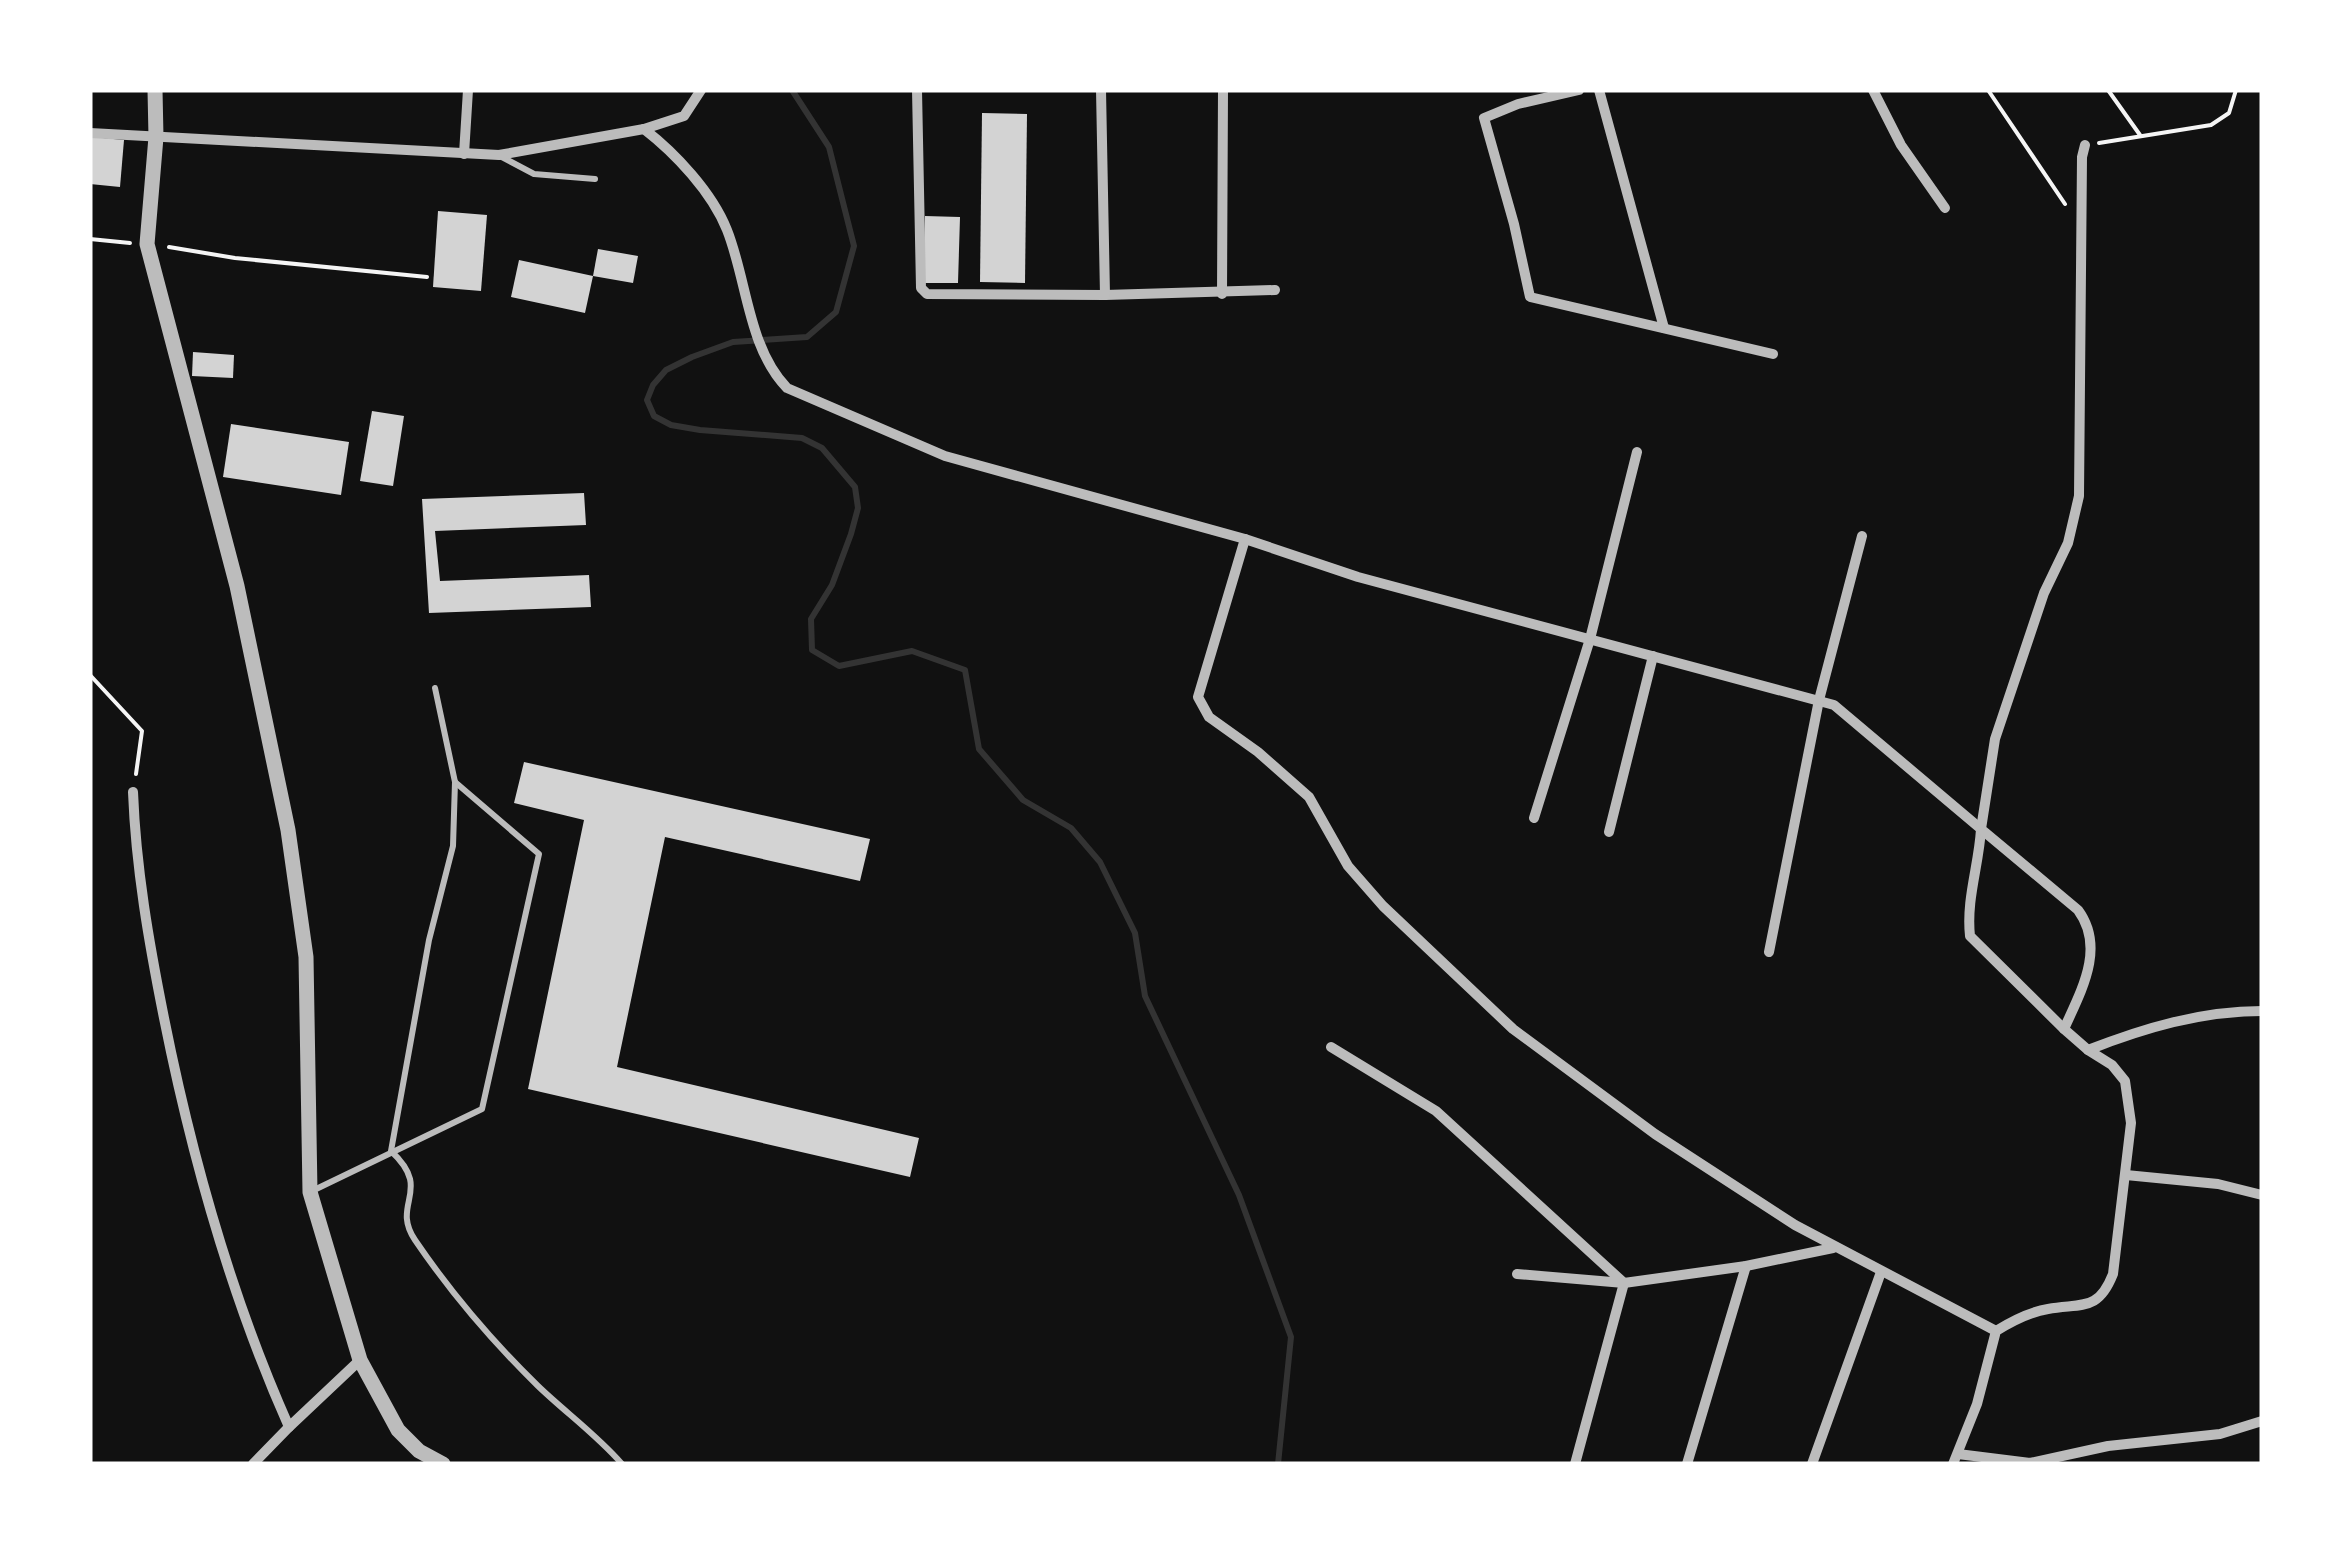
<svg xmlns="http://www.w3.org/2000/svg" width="2352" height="1554" viewBox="0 0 2352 1554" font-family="'PT Serif',serif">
<rect width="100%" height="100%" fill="#111"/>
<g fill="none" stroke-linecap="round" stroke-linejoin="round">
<polyline stroke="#333" stroke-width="6" points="792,90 829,147 854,246 836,312 807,337 733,342 692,357 666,370 653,385 647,400 654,416 671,425 700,430 802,438 822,448 855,487 858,508 851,534 832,585 811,619 812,650 839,666 912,651 965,670 979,749 1023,800 1071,828 1100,862 1135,933 1145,996 1239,1195 1291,1337 1278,1464"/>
</g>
<g fill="#d3d3d3">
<polygon points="982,113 1027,114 1025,283 980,282"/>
<polygon points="92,137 124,140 120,187 90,184"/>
<polygon points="438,211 487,215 481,291 433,287"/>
<polygon points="925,216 960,217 958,283 923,283"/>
<polygon points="598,249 638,256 633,283 593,276"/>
<polygon points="519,260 593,276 585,313 511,297"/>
<polygon points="193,352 234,355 233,378 192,376"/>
<polygon points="372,411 404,416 393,486 360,481"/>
<polygon points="231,424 349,442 341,495 223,477"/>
<polygon points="584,493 586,525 435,531 440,581 589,575 591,607 429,613 422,499"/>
<polygon points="524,762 870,839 860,881 665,837 617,1067 919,1138 910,1177 528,1089 584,820 514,803"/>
</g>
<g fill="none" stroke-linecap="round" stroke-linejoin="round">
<g stroke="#f5f5f5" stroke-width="4">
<polyline points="1988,90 2065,204"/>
<polyline points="2108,90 2140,135"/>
<polyline points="2099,143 2211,125 2229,113 2236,90"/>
<polyline points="90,239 130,243"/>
<polyline points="169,247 235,258 427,277"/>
<polyline points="90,675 142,731 136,774"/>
</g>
<g stroke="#bcbcbc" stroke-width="6">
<polyline points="500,156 534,174 595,179"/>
<path d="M455 782 453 846 429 940 391 1151C434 1191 390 1203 415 1240 451 1293 493 1342 538 1386 565 1412 598 1436 622 1464"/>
<polyline points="312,1191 482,1109 539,854 455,782 435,688"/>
</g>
<g stroke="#bcbcbc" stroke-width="10">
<polyline points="917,90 921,288 927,294 1105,295 1275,290"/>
<polyline points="1101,90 1105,295"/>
<polyline points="1579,90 1518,104 1484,118 1514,224 1530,297 1773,354"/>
<polyline points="1599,90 1664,328"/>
<polyline points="1873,90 1901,145 1945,208"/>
<path d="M644 129C675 153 712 192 727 230 747 280 748 348 787 388L945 456 1245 539 1198 697 1209 717 1258 752 1309 797 1348 866 1383 906 1513 1029 1655 1134 1795 1225 1996 1331"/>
<polyline points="90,133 499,155 644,129 684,116 701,90"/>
<polyline points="464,154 468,90"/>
<polyline points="1222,294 1223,90"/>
<path d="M1245 539 1358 577 1834 705 1981 829C1979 865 1966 899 1970 936L2064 1029 2088 1050 2112 1065 2125 1081 2131 1123 2113 1274C2098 1312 2082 1303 2048 1309 2029 1312 2012 1321 1996 1331L1977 1404 1953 1464"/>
<path d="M133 792C136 869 149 943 164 1018 192 1158 231 1297 289 1427L360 1360"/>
<polyline points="1534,818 1590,639 1637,452"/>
<polyline points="1609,832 1653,656"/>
<polyline points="1769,952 1819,700 1862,536"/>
<path d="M2064 1029C2081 991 2106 948 2078 910L1981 829 1995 739 2044 593 2068 543 2079 496 2082 157 2085 145"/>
<polyline points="1331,1047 1436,1111 1624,1283 1575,1464"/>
<path d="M2088 1050C2144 1028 2201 1011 2262 1011"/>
<polyline points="2126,1175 2218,1184 2262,1195"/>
<polyline points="1517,1274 1624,1283 1746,1266 1833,1248"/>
<polyline points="1958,1454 2030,1463 2108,1446 2220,1434 2262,1421"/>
<polyline points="253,1464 289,1427"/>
<polyline points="1687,1464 1746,1266"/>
<polyline points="1812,1464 1881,1272"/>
</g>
<polyline stroke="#bcbcbc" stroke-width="15" points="155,90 156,137 147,244 237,586 288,830 306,957 310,1192 360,1360 398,1430 419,1451 443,1464"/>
</g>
<rect width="2352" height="1554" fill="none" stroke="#ffffff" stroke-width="185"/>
</svg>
